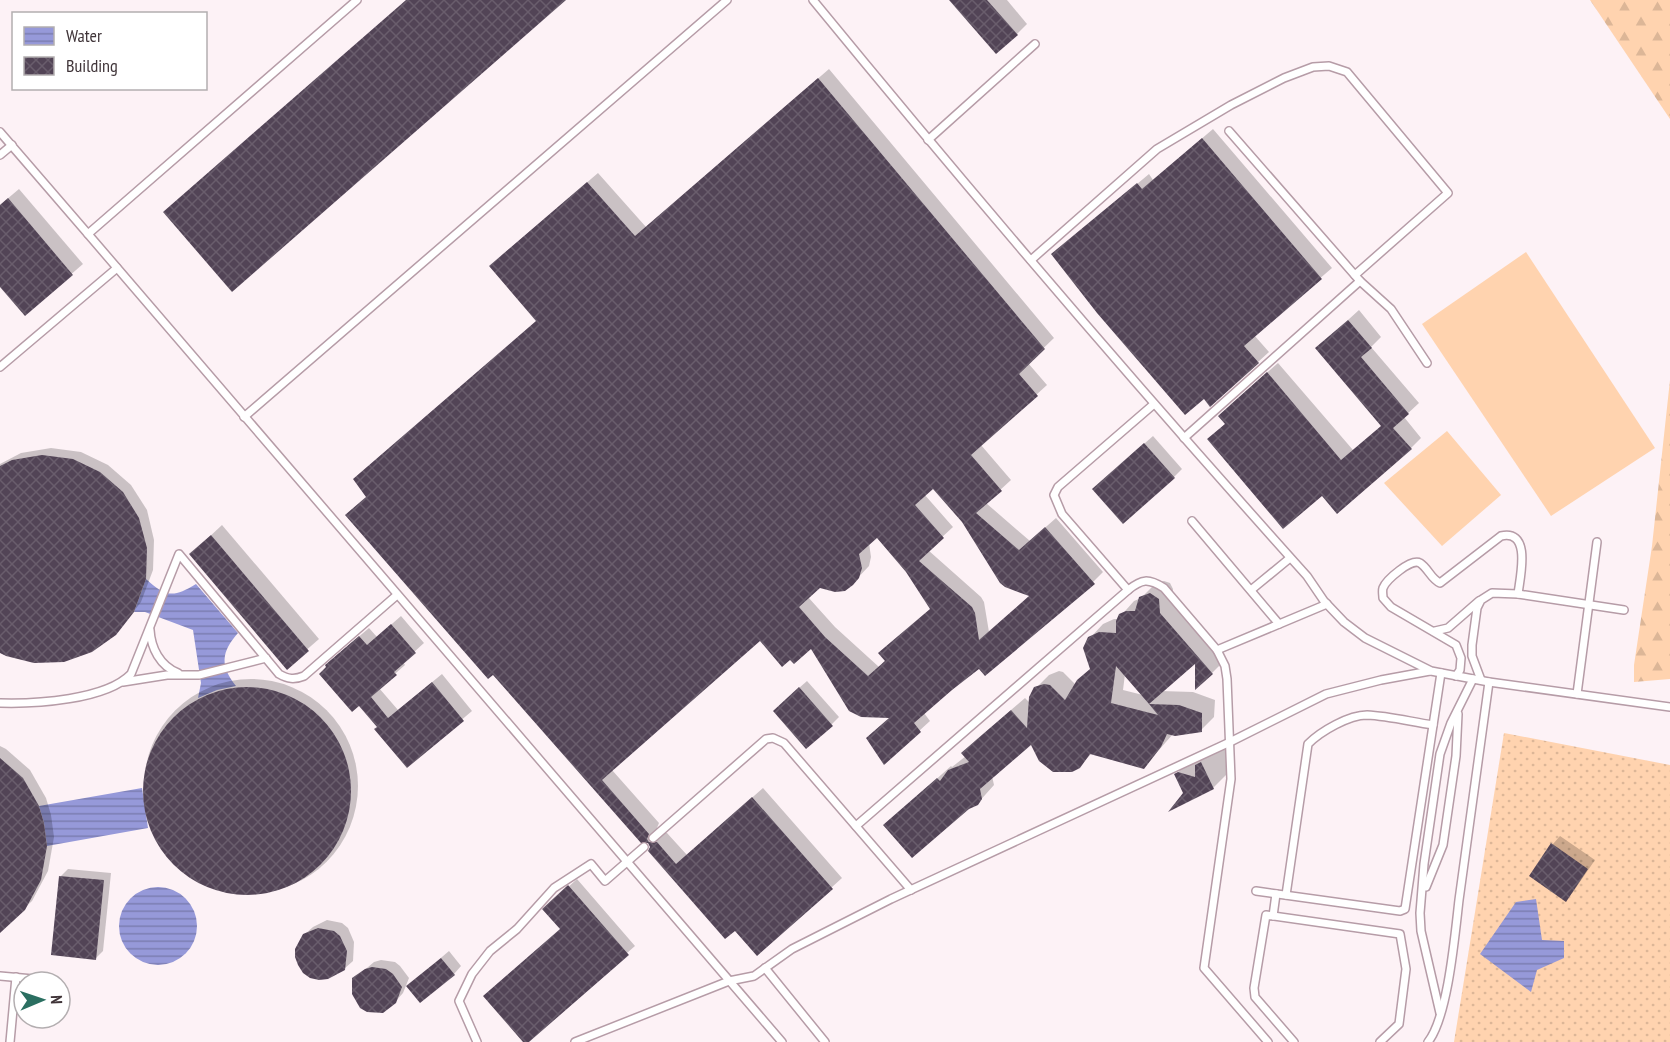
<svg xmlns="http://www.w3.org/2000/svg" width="1670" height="1042" viewBox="0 0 1670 1042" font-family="'PT Sans Narrow',sans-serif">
<defs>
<pattern id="grass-dots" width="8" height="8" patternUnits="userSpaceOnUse" patternTransform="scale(1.5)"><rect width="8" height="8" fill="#ffd3af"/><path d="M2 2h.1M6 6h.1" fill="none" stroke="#dcb697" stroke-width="1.8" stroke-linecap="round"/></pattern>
<pattern id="forest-firs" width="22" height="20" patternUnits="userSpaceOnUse" patternTransform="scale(1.5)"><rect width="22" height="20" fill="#ffd3af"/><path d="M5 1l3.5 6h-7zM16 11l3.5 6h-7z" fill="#dcb697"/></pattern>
<pattern id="water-rules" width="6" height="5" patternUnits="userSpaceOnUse" patternTransform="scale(1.5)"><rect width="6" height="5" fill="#9699d9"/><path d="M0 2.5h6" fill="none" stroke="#7c7eb1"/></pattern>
<pattern id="building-cross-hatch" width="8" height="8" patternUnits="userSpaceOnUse" patternTransform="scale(1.5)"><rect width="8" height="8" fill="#524456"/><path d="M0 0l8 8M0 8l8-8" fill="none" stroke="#695d6c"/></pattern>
</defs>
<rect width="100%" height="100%" fill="#fdf2f6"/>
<polygon fill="url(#grass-dots)" points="1504,733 1670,765 1670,1042 1454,1042"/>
<g fill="url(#forest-firs)">
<polygon points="1590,0 1670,0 1670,119"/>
<polygon points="1670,380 1670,679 1634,682 1634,665 1652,546"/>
</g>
<g fill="#ffd3af">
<polygon points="1526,252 1655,448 1551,516 1422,324"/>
<polygon points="1447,431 1501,495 1442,546 1384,483"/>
</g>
<g fill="url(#water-rules)">
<path d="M146 579C166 597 173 598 196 584L238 633C221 652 220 666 236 686L217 690 198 698 201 683 193 630 145 612H134Z"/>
<polygon points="142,788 148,828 47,846 44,823 39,806"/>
<circle cx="158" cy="926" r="39"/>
<polygon points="1536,899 1542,940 1564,941 1564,958 1537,970 1531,992 1480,954 1516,902"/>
</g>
<g fill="#0003" fill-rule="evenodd">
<polygon points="951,0 1007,0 1027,24 1017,34"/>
<path d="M829 69 1054 338 1028 363 1047 385 981 445 1011 480 986 503 1030 541 1056 518 1103 572 1093 582 979 667 924 713 930 721 884 763 892 716 812 647 760 639 612 770 659 823 657 828 659 833H667L687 855 763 788 842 878 758 954 651 846 649 841H641L367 496 538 320 501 256 598 173 646 227ZM933 487 1031 595 989 632 984 602 981 597 928 550 953 527 924 494ZM877 536 907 571 931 609 879 667 835 627 808 597 820 587 852 584 869 566 871 557 869 543Z"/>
<polygon points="1213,129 1332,268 1254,335 1269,352 1258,362 1053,254 1149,174 1153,180"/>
<polygon points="19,189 83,264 25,314 0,285 0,205"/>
<polygon points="1359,310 1381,337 1371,347 1419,403 1404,417 1421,438 1411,448 1322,493 1209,439 1226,423 1230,405 1278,363 1353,450 1383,425 1317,348"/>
<polygon points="1153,436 1182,469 1174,477 1102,481"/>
<polygon points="51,448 81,452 108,465 131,485 147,510 154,540 153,570 141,602 123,625 0,651 0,464 21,453"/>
<polygon points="222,525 319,639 287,667 191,554"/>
<path d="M1164 581 1170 583 1173 589 1172 599 1225 660 1212 673 1197 661 1161 691 1193 692 1215 700 1214 717 1201 730 1173 734 1144 767 1092 753 1079 767 1031 742 992 776 994 785 977 804 885 825 951 766 952 767 966 756 963 753 976 740 1025 698 1030 703 1036 688 1049 675 1059 671 1063 672 1076 685 1091 668 1090 638 1103 624 1114 619H1118L1134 601 1141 598 1157 582ZM1125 674 1143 695 1123 690Z"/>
<polygon points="401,616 424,643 403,662 405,665 379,688 398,710 442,674 472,711 407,766 379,727 336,656 369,628 377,637"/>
<circle cx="251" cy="786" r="107"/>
<polygon points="807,681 839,717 831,725 782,703"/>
<polygon points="1224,740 1235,766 1213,788 1185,793 1176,774 1199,752 1202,751 1209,753"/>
<polygon points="0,746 6,749 30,770 46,798 51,815 54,837 48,871 32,901 0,931"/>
<polygon points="1560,836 1595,860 1573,892 1565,900 1531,875 1553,844"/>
<polygon points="68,869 111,873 103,951 96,958 60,877"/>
<polygon points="577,879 635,946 525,1042 561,929 552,902"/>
<polygon points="327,920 342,923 348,928 354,942 353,961 344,969 304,935 313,927"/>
<polygon points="449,951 461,966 454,974 416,979"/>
<polygon points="381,960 395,962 400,966 409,978 403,993 395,1002 354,979 374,962"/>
</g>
<g fill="url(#building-cross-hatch)" fill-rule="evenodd">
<polygon points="406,0 566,0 232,292 163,212"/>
<polygon points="949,0 987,0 1018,35 996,54"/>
<path d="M818 78 1045 349 1019 374 1038 396 971 455 1002 491 976 513 1019 550 1045 527 1095 584 985 676 979 669 952 690 914 723 921 732 884 765 866 738 889 718 861 717 849 711 811 649 794 664 790 660 782 667 760 641 602 780 649 834 647 839 649 842H657L676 864 752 797 833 889 757 956 735 931 725 939 648 851 650 847 648 843H641L493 675 488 679 345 515 366 497 353 479 536 321 489 266 587 182 635 236ZM933 489 962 522 1000 583 1005 587 1029 596 979 640 975 613 972 607 919 561 944 538 915 505ZM877 538 906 572 930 609 878 653 885 661 868 676 825 637 799 607 820 588 835 592 845 591 853 585 859 578 862 568 859 554Z"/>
<polygon points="1202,138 1322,279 1244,346 1259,363 1210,407 1204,399 1185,415 1097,313 1051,254 1137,183 1142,189"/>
<polygon points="8,198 73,275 25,316 0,287 0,205"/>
<polygon points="1348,320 1372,348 1361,357 1409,414 1393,428 1412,449 1337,514 1322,496 1283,529 1207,439 1225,424 1218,416 1267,372 1341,460 1381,426 1315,348"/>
<polygon points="1144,443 1175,478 1123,524 1092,489"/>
<polygon points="42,455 73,459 100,472 123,492 139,518 147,548 146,579 134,612 116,635 92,652 64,662 34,663 6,656 0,653 0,466 12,460"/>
<polygon points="211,535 309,651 287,670 189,554"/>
<path d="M1150 593 1159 599 1160 613 1213 674 1195 690V664L1149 704 1179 705 1202 713V732L1175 736 1167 734 1161 747 1144 769 1090 754 1080 768 1072 772H1053L1039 761 1031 745 980 789 982 799 978 805 969 809 912 858 883 825 937 778 940 781 948 770 969 762 961 753 1011 710 1027 728 1029 697 1034 687 1044 684 1050 685 1065 700 1077 680 1090 669 1083 648 1088 637 1099 632 1116 633V621L1119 614 1126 611H1135L1139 597ZM1116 666 1149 704 1158 715 1111 703Z"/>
<polygon points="391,624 416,653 394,672 397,675 371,697 388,718 432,682 464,721 407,768 374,729 377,727 359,706 352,712 319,674 326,667 325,665 359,636 367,645"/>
<circle cx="247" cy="791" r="104"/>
<polygon points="799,687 833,726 806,749 773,711"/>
<polygon points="0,758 23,778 39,806 44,823 47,846 41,880 25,910 0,933"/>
<polygon points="1201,762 1214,789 1168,812 1183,793 1174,774 1178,772 1195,777 1195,765"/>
<polygon points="1551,843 1588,869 1566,902 1529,876"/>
<polygon points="59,876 104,880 96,960 51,955"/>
<polygon points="568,885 629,955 529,1042 523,1042 483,996 560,929 542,909"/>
<polygon points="318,928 334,931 340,936 347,951 345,970 328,979 319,980 310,978 303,973 298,965 295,957 295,949 303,934"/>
<polygon points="441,958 455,975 420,1003 406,986"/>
<polygon points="372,967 386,969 393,974 402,987 396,1003 383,1013 367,1012 360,1008 352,994 352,978 365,969"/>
</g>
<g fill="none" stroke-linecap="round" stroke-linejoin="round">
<g stroke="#b69ca7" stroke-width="10">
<g id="service">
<polyline points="357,0 88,234 782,1042"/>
<path d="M813 0C973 195 1138 388 1307 576L1324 601 1344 622 1365 638 1431 671 1489 682 1670 707"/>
<polyline points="0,132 88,234"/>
<polyline points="928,140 1035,44"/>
<polyline points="0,155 12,145"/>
<polyline points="1031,260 1157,149 1231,105 1284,78 1313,67 1329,66 1347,72 1448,193 1355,275"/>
<polyline points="1360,281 1391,309 1427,363"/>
<polyline points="0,367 117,268"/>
<polyline points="244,417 727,0"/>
<polyline points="1184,438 1360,281 1229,131"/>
<polyline points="1192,521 1279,624"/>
<polyline points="1128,590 1062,514 1054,495 1058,487 1154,404"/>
<polyline points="1251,590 1290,558"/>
<path d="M150 630C151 648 160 666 178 673"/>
<polyline points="1435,631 1448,628 1479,601"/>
<polyline points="1217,650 1327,604"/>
<path d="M1456 676 1460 670 1461 658 1456 645 1391 607 1383 598C1383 595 1382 591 1383 588 1386 580 1411 558 1420 563 1428 568 1431 579 1440 583L1501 536C1532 529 1520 577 1518 594"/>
<polyline points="1481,680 1472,656 1472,645 1477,608 1481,600 1492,593 1518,594 1624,610"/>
<polyline points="123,682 167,675 199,675 266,658"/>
<polyline points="1577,694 1597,542"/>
<path d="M0 703C35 704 106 700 131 674L179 554 279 674C288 679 294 680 304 676L397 595"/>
<path d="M856 826 1128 590C1142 579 1148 578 1164 588L1217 650 1225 666 1227 679 1231 779 1204 968 1268 1042"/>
<polyline points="653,838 766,739 773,738 784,743 911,890"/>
<polyline points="1426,887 1443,845 1456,756 1458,714"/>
<polyline points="1256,891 1400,911 1405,909 1441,673"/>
<path d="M1286 895 1308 744C1321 731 1349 715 1367 715 1389 716 1412 722 1433 725"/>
<polyline points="1273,916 1276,894"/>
<polyline points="765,968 825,1042"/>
<polyline points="0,976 44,980"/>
<polyline points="1440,1013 1421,931 1420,913 1424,864 1440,754 1451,723 1473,679"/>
<polyline points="10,1042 16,977"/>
<polyline points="477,1042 459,1001 472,974 490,951 517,929 554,888 591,864 605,881 644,847"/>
<polyline points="575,1042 729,981 754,976 792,949 891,899 1230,742 1326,694 1381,680 1430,671"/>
<polyline points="1294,1042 1255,997 1254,988 1266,915 1400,934 1406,969 1399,1024 1380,1042"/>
<path d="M1428 1042C1448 1017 1455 934 1459 900 1469 827 1479 755 1489 682"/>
</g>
</g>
<use href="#service" stroke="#fff" stroke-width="7"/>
</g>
<rect x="12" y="12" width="195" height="78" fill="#ffffff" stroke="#b3aeb0" stroke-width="1.5"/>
<rect x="24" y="27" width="30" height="18" fill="url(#water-rules)" stroke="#b3aeb0" stroke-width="1.5"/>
<text x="66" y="42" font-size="18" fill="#403539">Water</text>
<rect x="24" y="57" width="30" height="18" fill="url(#building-cross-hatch)" stroke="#b3aeb0" stroke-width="1.5"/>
<text x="66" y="72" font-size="18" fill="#403539">Building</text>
<g transform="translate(42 1000) rotate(88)"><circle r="28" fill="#ffffff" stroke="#b3aeb0" stroke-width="1.5"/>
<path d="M0-4.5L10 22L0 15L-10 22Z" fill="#2b6f61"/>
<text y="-9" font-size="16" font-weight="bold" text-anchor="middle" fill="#403539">N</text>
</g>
</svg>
